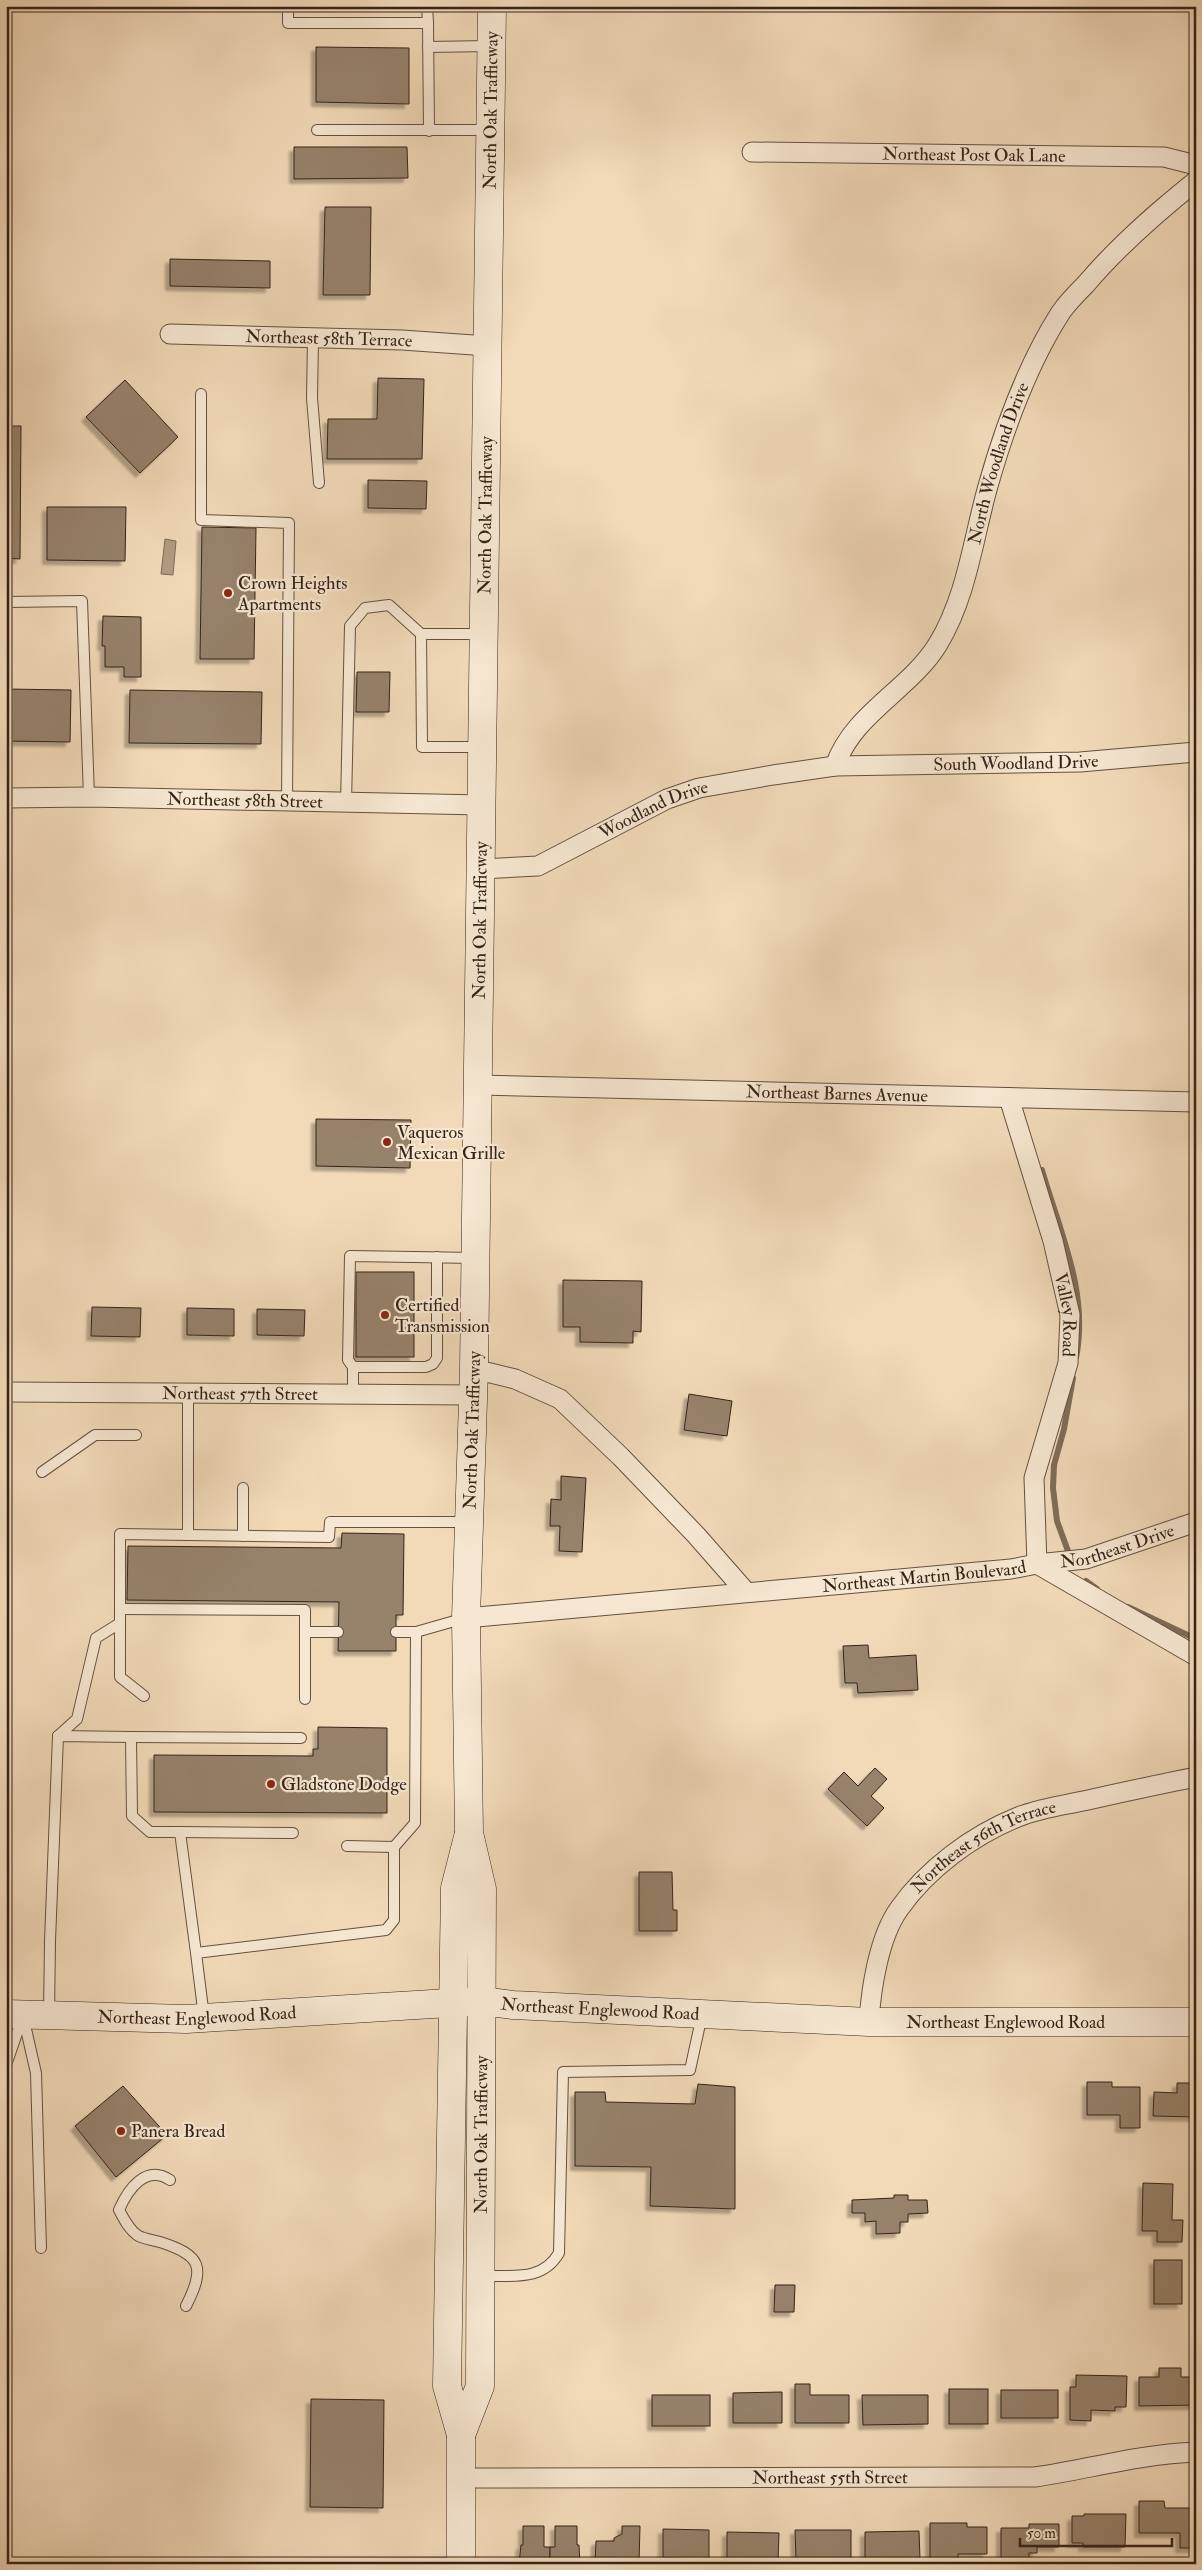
<svg xmlns="http://www.w3.org/2000/svg" width="1202" height="2570" viewBox="0 0 1202 2570" font-family="'IM FELL Double Pica',serif">
<defs>
<filter id="shadow"><feDropShadow dx="-4.5" dy="4.5" stdDeviation="1" flood-color="#0004"/></filter>
</defs>
<rect width="100%" height="100%" fill="#f2dab9"/>
<filter id="stains"><feTurbulence type="fractalNoise" baseFrequency=".004" numOctaves="4"/><feColorMatrix values="0 0 0 0 .2 0 0 0 0 .09 0 0 0 0 .02 0 0 0 .5 -.17"/></filter>
<radialGradient id="worn" r=".72"><stop offset=".6" stop-color="#630" stop-opacity="0"/><stop offset="1" stop-color="#630" stop-opacity=".3"/></radialGradient>
<polygon fill="#b19c83" stroke="#7f6c59" points="165,539 176,541 173,575 161,574"/>
<g fill="none" stroke-linecap="round" stroke-linejoin="round">
<g stroke="#7f6c59" stroke-width="6">
<path d="M1042 1170C1060 1233 1089 1292 1076 1358"/>
<polyline points="1068,1551 1057,1521 1053,1488 1054,1465 1064,1429 1073,1378"/>
<polyline points="1086,1581 1097,1589"/>
<polyline points="1128,1607 1196,1639"/>
</g>
</g>
<g fill="#97826c" stroke="#342319" filter="url(#shadow)">
<polygon points="316,47 409,48 409,104 316,102"/>
<polygon points="294,147 407,147 408,178 294,179"/>
<polygon points="325,207 371,207 370,295 323,295"/>
<polygon points="170,259 270,261 270,288 170,286"/>
<polygon points="378,378 424,379 422,459 327,459 328,419 377,419"/>
<polygon points="125,380 178,437 140,473 86,417"/>
<polygon points="6,426 21,426 20,559 6,558"/>
<polygon points="368,480 427,481 426,509 368,508"/>
<polygon points="47,507 126,507 125,561 47,560"/>
<polygon points="202,527 256,528 254,659 200,659"/>
<polygon points="103,616 141,617 141,677 124,677 124,667 105,667 105,646 102,646"/>
<polygon points="357,672 390,672 389,712 356,712"/>
<polygon points="6,689 71,690 70,742 6,741"/>
<polygon points="130,690 262,692 261,744 129,743"/>
<polygon points="316,1119 411,1120 410,1168 316,1166"/>
<rect x="356" y="1272" width="58" height="85"/>
<polygon points="563,1280 642,1281 641,1332 633,1331 633,1343 580,1342 580,1327 563,1327"/>
<polygon points="92,1307 141,1308 140,1337 91,1336"/>
<polygon points="187,1308 234,1309 234,1336 187,1335"/>
<polygon points="257,1309 305,1310 304,1336 257,1335"/>
<polygon points="689,1394 732,1401 727,1436 684,1430"/>
<polygon points="561,1476 586,1478 582,1552 559,1551 560,1526 550,1526 551,1499 561,1500"/>
<polygon points="342,1533 404,1534 403,1615 396,1615 396,1651 338,1651 339,1602 127,1600 128,1546 341,1548"/>
<polygon points="868,1645 869,1658 916,1655 918,1690 858,1693 857,1683 845,1683 843,1646"/>
<polygon points="318,1727 387,1728 387,1813 154,1812 154,1755 313,1756 313,1749 318,1749"/>
<polygon points="875,1768 887,1779 871,1796 884,1808 867,1826 828,1789 844,1772 858,1786"/>
<polygon points="639,1872 672,1872 673,1910 677,1910 677,1931 639,1931"/>
<polygon points="1087,2082 1112,2082 1112,2087 1140,2087 1140,2128 1120,2128 1120,2115 1087,2115"/>
<polygon points="1177,2083 1196,2083 1196,2117 1153,2116 1154,2092 1177,2093"/>
<polygon points="698,2084 735,2087 735,2209 650,2206 651,2167 575,2166 575,2092 605,2092 606,2102 695,2104"/>
<polygon points="123,2086 167,2135 116,2177 75,2126"/>
<polygon points="1143,2183 1173,2184 1172,2220 1183,2220 1182,2242 1157,2242 1157,2231 1142,2231"/>
<polygon points="894,2195 908,2195 908,2200 927,2200 928,2213 908,2214 908,2222 900,2222 900,2233 876,2234 876,2221 865,2222 865,2213 852,2213 852,2200 894,2198"/>
<rect x="1154" y="2260" width="28" height="44"/>
<polygon points="775,2285 795,2285 794,2312 774,2312"/>
<polygon points="1159,2368 1181,2368 1181,2377 1196,2377 1196,2405 1139,2406 1139,2377 1159,2377"/>
<polygon points="1076,2375 1127,2376 1126,2407 1115,2407 1115,2411 1091,2410 1091,2421 1070,2420 1070,2387 1076,2387"/>
<polygon points="795,2384 810,2384 810,2395 849,2395 849,2423 795,2423"/>
<rect x="949" y="2389" width="39" height="35"/>
<rect x="1001" y="2390" width="57" height="28"/>
<polygon points="782,2392 782,2423 733,2423 733,2393"/>
<rect x="652" y="2395" width="58" height="31"/>
<polygon points="862,2395 928,2395 928,2424 863,2425"/>
<polygon points="311,2399 384,2400 383,2508 310,2507"/>
<polygon points="1139,2501 1164,2501 1165,2508 1194,2508 1194,2548 1180,2548 1180,2533 1139,2533"/>
<polygon points="1084,2514 1126,2514 1125,2547 1083,2547 1083,2543 1072,2543 1072,2516 1084,2516"/>
<polygon points="930,2523 967,2523 967,2527 987,2527 987,2554 958,2554 958,2564 930,2564"/>
<polygon points="1029,2524 1059,2524 1059,2547 1037,2547 1037,2553 1029,2553 1029,2564 1001,2564 1001,2528 1029,2528"/>
<polygon points="523,2526 544,2526 544,2547 550,2547 550,2564 519,2564 521,2545 523,2545"/>
<polygon points="555,2526 577,2526 577,2545 579,2545 580,2564 550,2564 550,2547 555,2547"/>
<polygon points="622,2526 640,2526 639,2564 595,2564 596,2541 614,2541 614,2538 622,2534"/>
<polygon points="663,2529 709,2530 709,2559 663,2558"/>
<polygon points="795,2530 851,2530 851,2559 796,2559"/>
<polygon points="919,2531 920,2559 865,2560 865,2532"/>
<polygon points="727,2532 779,2533 778,2562 727,2561"/>
</g>
<g fill="none" stroke-linecap="round" stroke-linejoin="round">
<g stroke="#645141" stroke-width="12">
<g id="lane">
<polyline points="288,6 288,23 428,23 427,6"/>
<polyline points="428,23 429,131"/>
<polyline points="428,47 489,46"/>
<polyline points="317,130 489,130"/>
<polyline points="313,339 312,398 319,483"/>
<polyline points="201,394 201,520 289,523 287,802"/>
<polyline points="6,602 82,601 89,797"/>
<polyline points="482,747 422,747 421,634 483,634"/>
<polyline points="346,803 350,626 365,608 389,605 421,634"/>
<polyline points="353,1367 426,1367 433,1364 437,1358 437,1257"/>
<polyline points="188,1394 188,1535"/>
<polyline points="353,1395 353,1367 348,1360 350,1256 476,1258"/>
<polyline points="42,1472 95,1435 136,1435"/>
<polyline points="243,1536 243,1488"/>
<polyline points="120,1609 305,1610 305,1699"/>
<polyline points="305,1632 338,1632"/>
<polyline points="396,1632 416,1632"/>
<polyline points="144,1696 120,1677 120,1534 329,1537 330,1522 469,1522"/>
<polyline points="58,1736 77,1719 96,1638 120,1623"/>
<polyline points="131,1737 301,1738"/>
<polyline points="180,1832 293,1833"/>
<polyline points="347,1846 394,1847"/>
<polyline points="49,2014 50,1941 58,1736 131,1737 132,1816 150,1832 180,1832 196,1953"/>
<polyline points="23,2016 36,2073 41,2248"/>
<polyline points="204,2017 196,1953 386,1930 394,1920 394,1847 415,1823 416,1632 465,1618"/>
<polyline points="6,2065 23,2016"/>
<path d="M170 2180C146 2164 128 2189 119 2210 124 2219 128 2228 137 2235 143 2239 153 2240 160 2242 201 2255 206 2267 186 2306"/>
<path d="M482 2276C512 2275 542 2282 559 2253L563 2072 690 2070 702 2015"/>
<polyline points="294,2564 460,2563"/>
</g>
</g>
<g stroke="#645141" stroke-width="21">
<g id="street">
<path id="s1" d="M752 152 1164 157 1196 165"/>
<path id="s2" d="M170 334 402 340 488 346"/>
<path id="s3" d="M835 766C853 713 910 690 938 644 967 596 973 539 988 486 1005 426 1027 365 1061 312 1068 302 1077 293 1086 284 1119 245 1156 213 1196 181"/>
<path id="s4" d="M6 798 89 797 482 805"/>
<path id="s5" d="M481 869 538 866 667 799 699 788 773 775 835 766 1080 762 1196 752"/>
<path id="s6" d="M478 1085 1196 1102"/>
<path id="s7" d="M1009 1098 1053 1241 1070 1315 1068 1363 1034 1478 1037 1564 1086 1559 1196 1522"/>
<polyline points="474,1369 515,1379 560,1399 621,1457 696,1535 746,1592"/>
<path id="s8" d="M6 1392 474 1395"/>
<path id="s9" d="M466 1618 1011 1569 1037 1564 1196 1656"/>
<path id="s10" d="M869 2022C871 1988 879 1937 899 1909 927 1869 973 1835 1018 1817 1040 1808 1065 1805 1088 1800 1124 1792 1160 1784 1196 1777"/>
<path id="s11" d="M462 2478 1035 2477C1089 2469 1141 2454 1196 2452"/>
</g>
</g>
<g stroke="#342319" stroke-width="29">
<g id="secondary">
<path id="s12" d="M6 2014 186 2019 482 2001 513 2005 869 2022H1196"/>
<path id="s13" d="M461 2435 480 2386 482 1889 469 1833 466 1618 474 1369 492 6"/>
<polyline points="461,2564 461,2435 447,2386 455,1888 468,1837"/>
</g>
</g>
<use href="#lane" stroke="#f7e7d2" stroke-width="10"/>
<use href="#street" stroke="#f7e7d2" stroke-width="19"/>
<use href="#secondary" stroke="#f7e7d2" stroke-width="28"/>
</g>
<g fill="#8f2418" stroke="#f7e7d2" stroke-width="2">
<circle cx="228" cy="593" r="5"/>
<circle cx="387" cy="1142" r="5"/>
<circle cx="385" cy="1315" r="5"/>
<circle cx="271" cy="1784" r="5"/>
<circle cx="121" cy="2131" r="5"/>
</g>
<g text-anchor="middle" stroke-width="4.5" stroke-linejoin="round" paint-order="stroke">
<g font-size="18" fill="#342319" stroke="#f7e7d2">
<text dy="6" stroke="none"><textPath href="#s13" startOffset="2330">North Oak Trafficway</textPath></text>
<text dy="6" stroke="none"><textPath href="#s1" startOffset="222">Northeast Post Oak Lane</textPath></text>
<text dy="6" stroke="none"><textPath href="#s2" startOffset="159">Northeast 58th Terrace</textPath></text>
<text dy="6" stroke="none"><textPath href="#s3" startOffset="352">North Woodland Drive</textPath></text>
<text dy="6" stroke="none"><textPath href="#s13" startOffset="1925">North Oak Trafficway</textPath></text>
<text dy="6" stroke="none"><textPath href="#s5" startOffset="555">South Woodland Drive</textPath></text>
<text dy="6" stroke="none"><textPath href="#s4" startOffset="239">Northeast 58th Street</textPath></text>
<text dy="6" stroke="none"><textPath href="#s5" startOffset="186">Woodland Drive</textPath></text>
<text dy="6" stroke="none"><textPath href="#s13" startOffset="1520">North Oak Trafficway</textPath></text>
<text dy="6" stroke="none"><textPath href="#s6" startOffset="359">Northeast Barnes Avenue</textPath></text>
<text dy="6" stroke="none"><textPath href="#s7" startOffset="225">Valley Road</textPath></text>
<text dy="6" stroke="none"><textPath href="#s8" startOffset="234">Northeast 57th Street</textPath></text>
<text dy="6" stroke="none"><textPath href="#s13" startOffset="1010">North Oak Trafficway</textPath></text>
<text dy="6" stroke="none"><textPath href="#s7" startOffset="562">Northeast Drive</textPath></text>
<text dy="6" stroke="none"><textPath href="#s9" startOffset="460">Northeast Martin Boulevard</textPath></text>
<text dy="6" stroke="none"><textPath href="#s10" startOffset="226">Northeast 56th Terrace</textPath></text>
<text dy="6" stroke="none"><textPath href="#s12" startOffset="595">Northeast Englewood Road</textPath></text>
<text dy="6" stroke="none"><textPath href="#s12" startOffset="191">Northeast Englewood Road</textPath></text>
<text dy="6" stroke="none"><textPath href="#s12" startOffset="1001">Northeast Englewood Road</textPath></text>
<text dy="6" stroke="none"><textPath href="#s13" startOffset="304">North Oak Trafficway</textPath></text>
<text dy="6" stroke="none"><textPath href="#s11" startOffset="368">Northeast 55th Street</textPath></text>
</g>
<g font-size="18" fill="#342319" stroke="#f7e7d2" text-anchor="start">
<text x="238" y="589">Crown Heights<tspan x="238" dy="21">Apartments</tspan></text>
<text x="397" y="1138">Vaqueros<tspan x="397" dy="21">Mexican Grille</tspan></text>
<text x="395" y="1311">Certified<tspan x="395" dy="21">Transmission</tspan></text>
<text x="281" y="1790">Gladstone Dodge</text>
<text x="131" y="2137">Panera Bread</text>
</g>
</g>
<rect width="1202" height="2570" fill="none" stroke="#f2dab9" stroke-width="25"/>
<rect x="8" y="8" width="1187" height="2555" fill="none" stroke="#342319" stroke-width="2.5"/>
<rect x="12" y="12" width="1177" height="2545" fill="none" stroke="#342319"/>
<path d="M1020 2538v8h152v-8" fill="none" stroke="#342319" stroke-width="2.5"/>
<text x="1027" y="2538" font-size="15" fill="#342319" stroke="#f7e7d2" stroke-width="4" paint-order="stroke">50 m</text>
<rect width="100%" height="100%" filter="url(#stains)"/>
<rect width="100%" height="100%" fill="url(#worn)"/>
</svg>
